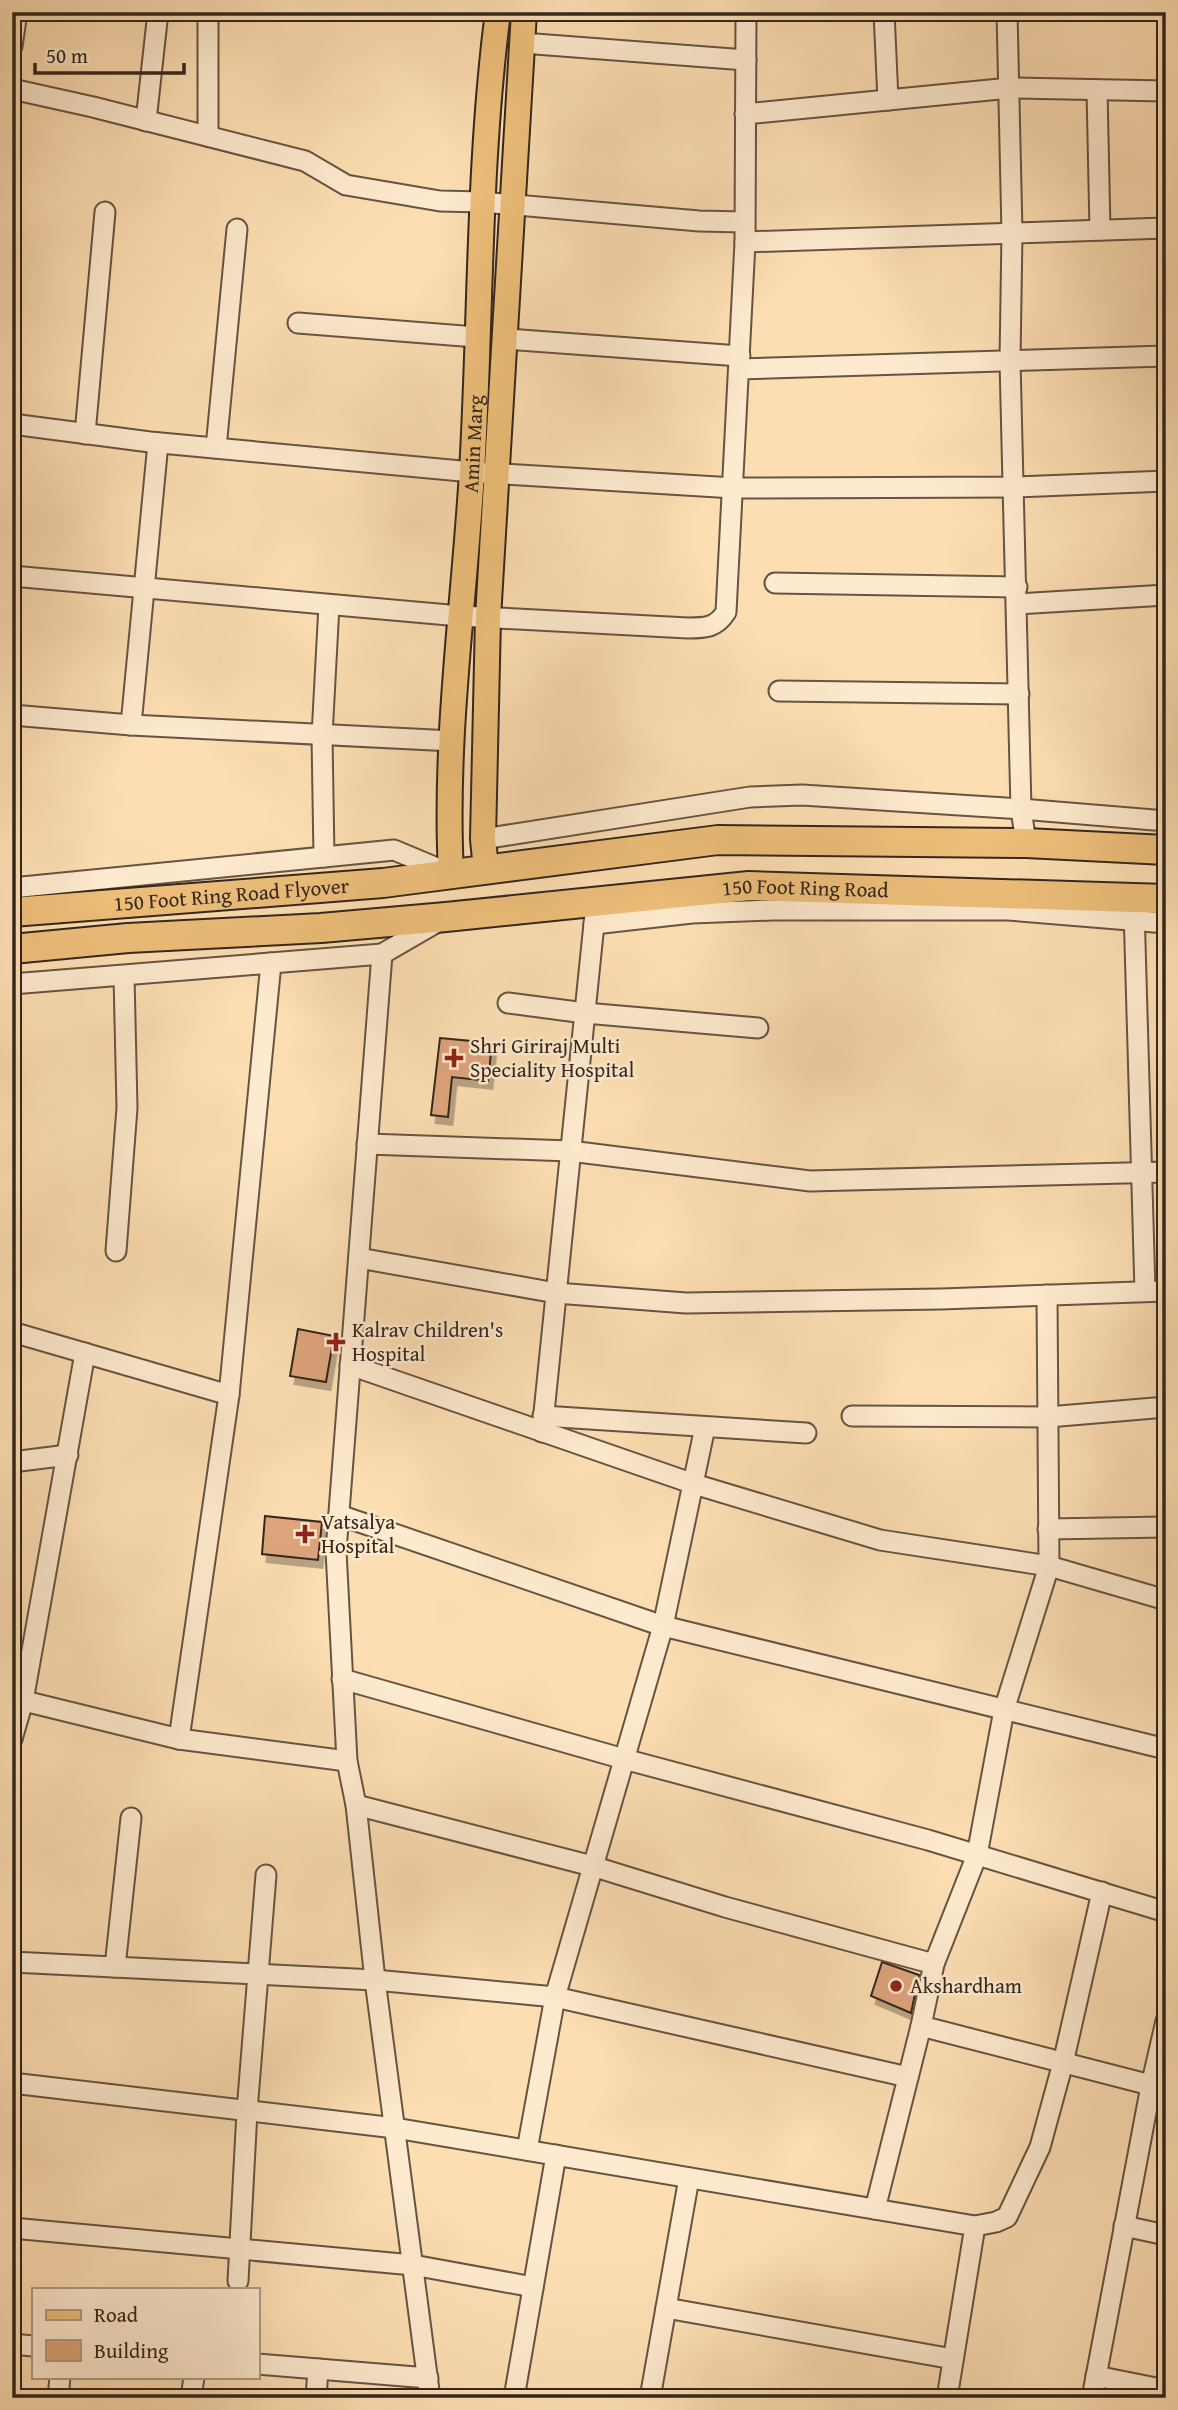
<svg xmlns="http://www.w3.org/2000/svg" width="1178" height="2410" viewBox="0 0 1178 2410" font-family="'Gentium Book Plus',serif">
<defs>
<filter id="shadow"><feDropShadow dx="4.5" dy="8" stdDeviation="0" flood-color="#0004"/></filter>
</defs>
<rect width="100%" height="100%" fill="#fddeb3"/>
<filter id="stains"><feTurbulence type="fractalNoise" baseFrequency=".00286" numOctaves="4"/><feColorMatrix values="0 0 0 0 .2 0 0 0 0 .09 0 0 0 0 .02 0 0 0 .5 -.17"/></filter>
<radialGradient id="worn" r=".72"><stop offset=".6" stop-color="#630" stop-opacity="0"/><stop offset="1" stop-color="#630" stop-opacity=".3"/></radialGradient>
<g fill="#dea47c" stroke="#33261d" stroke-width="2" filter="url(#shadow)">
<polygon points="440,1038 492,1043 488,1081 452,1077 448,1117 431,1115"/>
<polygon points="298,1329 334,1336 326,1382 290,1376"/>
<polygon points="265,1516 322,1522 318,1560 262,1554"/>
<polygon points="882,1962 919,1975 911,2013 871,1996"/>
</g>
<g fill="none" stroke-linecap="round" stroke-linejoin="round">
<g stroke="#665442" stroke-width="23">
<g id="minor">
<polyline points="884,12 888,100"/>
<polyline points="1007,12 1012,233 1010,361 1021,809 1026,843"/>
<polyline points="522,43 746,60"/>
<polyline points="12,46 17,12"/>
<polyline points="12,89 93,107 305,161 346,185 440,201 482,202 699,221 744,222"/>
<polyline points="1097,90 1100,230"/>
<polyline points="745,114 1010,88 1166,91"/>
<polyline points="146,121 158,12"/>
<polyline points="208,136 208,12"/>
<polyline points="745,242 1166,228"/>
<polyline points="298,323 476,337"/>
<polyline points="506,339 740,356"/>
<polyline points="739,369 1166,356"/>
<polyline points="12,424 150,442 472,472 734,488 1014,487 1166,481"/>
<polyline points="85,434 105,212"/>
<polyline points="158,443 131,725 453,741"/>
<polyline points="216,448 237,229"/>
<path d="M12 576 460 616 688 628C705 628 716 628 726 612L745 242 746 12"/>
<polyline points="775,583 1017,587"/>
<polyline points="1017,604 1166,595"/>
<polyline points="779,691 1019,694"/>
<polyline points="12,715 131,725"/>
<polyline points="483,839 750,797 802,795 1021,809 1166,821"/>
<polyline points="324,857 322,736 329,605"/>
<polyline points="12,888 394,850 449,873"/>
<polyline points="1134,908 1145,1291"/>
<polyline points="594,924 692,913 773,910 1008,910 1166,923"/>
<polyline points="382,954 336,1551 347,1761 356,1805 375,1980 430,2398"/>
<polyline points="12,984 382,954 439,921"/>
<polyline points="508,1003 585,1013 758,1028"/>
<polyline points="367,1144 570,1151 810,1181 1166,1172"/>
<polyline points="116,1251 127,1108 124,976"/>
<polyline points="359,1258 556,1293 686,1303 941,1299 1166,1291"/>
<polyline points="12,1332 229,1395 271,963"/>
<polyline points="350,1365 694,1484 880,1540 1049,1566 1166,1600"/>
<polyline points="543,1416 806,1433"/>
<polyline points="852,1416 1048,1417 1166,1407"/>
<polyline points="542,1432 595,914"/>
<polyline points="12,1462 68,1455"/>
<polyline points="339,1515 663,1626 1166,1749"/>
<polyline points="1048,1529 1166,1527"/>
<polyline points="342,1679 624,1759 928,1840 1166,1912"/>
<polyline points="12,1698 179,1739 347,1761"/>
<polyline points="12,1739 23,1701 85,1353"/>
<polyline points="179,1739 229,1395"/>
<polyline points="356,1805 592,1866 725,1907 934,1964 921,2026 1166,2089"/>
<polyline points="12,1962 375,1980 555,1997 663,1626 705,1427"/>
<polyline points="934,1964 977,1855 1004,1710 1049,1566 1047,1295"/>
<polyline points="115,1967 131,1818"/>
<polyline points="12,2083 395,2128 975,2226 947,2398"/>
<polyline points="527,2150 555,1997 908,2077"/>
<polyline points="875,2209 921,2026"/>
<polyline points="975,2226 996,2222 1007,2217 1040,2147 1063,2063 1102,1892"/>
<polyline points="1124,2226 1166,2235"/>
<polyline points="12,2228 413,2265 533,2287"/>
<polyline points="238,2281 247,2111 266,1875"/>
<polyline points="666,2308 953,2359"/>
<polyline points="12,2344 33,2346"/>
<polyline points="257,2364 428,2378"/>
<polyline points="1096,2376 1166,2390"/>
<polyline points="58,2398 60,2377"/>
<polyline points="191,2398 194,2377"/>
<polyline points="316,2398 318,2369"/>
<polyline points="514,2398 556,2155"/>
<polyline points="650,2398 689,2178"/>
<polyline points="1092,2398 1151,2086 1166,2021"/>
</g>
</g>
<g stroke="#33261d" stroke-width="28">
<g id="major">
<polyline points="486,869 483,839 488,618 524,12"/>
<path id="s1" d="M451 873C444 740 464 605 472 472 481 319 478 165 498 12"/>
</g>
</g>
<g stroke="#33261d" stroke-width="32">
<g id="highway">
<path id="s2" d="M12 912 383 883 718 840 1026 843 1166 850"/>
<path id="s3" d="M12 949 128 938 321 928 446 917 749 886 1166 899"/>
</g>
</g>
<use href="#minor" stroke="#feeace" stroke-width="19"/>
<use href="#major" stroke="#eebf7a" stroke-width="24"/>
<use href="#highway" stroke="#eebf7a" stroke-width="28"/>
</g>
<g fill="#8f2418" stroke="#feeace" stroke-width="2.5">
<path d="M450.5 1047.5h7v7h7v7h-7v7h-7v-7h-7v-7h7z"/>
<path d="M332.5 1331.5h7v7h7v7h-7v7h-7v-7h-7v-7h7z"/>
<path d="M301.5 1523.5h7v7h7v7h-7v7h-7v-7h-7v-7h7z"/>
<circle cx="896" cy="1986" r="7"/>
</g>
<g text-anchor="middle" stroke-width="5" stroke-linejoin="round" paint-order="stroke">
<g font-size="21" fill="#33261d" stroke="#feeace">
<text dy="7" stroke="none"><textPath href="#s1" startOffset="430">Amin Marg</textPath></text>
<text dy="7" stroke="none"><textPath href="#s3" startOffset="796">150 Foot Ring Road</textPath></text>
<text dy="7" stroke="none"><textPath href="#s2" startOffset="220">150 Foot Ring Road Flyover</textPath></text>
</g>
<g font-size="21" fill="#33261d" stroke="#feeace" text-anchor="start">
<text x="470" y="1053">Shri Giriraj Multi<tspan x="470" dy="24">Speciality Hospital</tspan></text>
<text x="352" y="1337">Kalrav Children's<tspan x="352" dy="24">Hospital</tspan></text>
<text x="321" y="1529">Vatsalya<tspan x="321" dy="24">Hospital</tspan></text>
<text x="910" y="1993">Akshardham</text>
</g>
</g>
<rect width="1178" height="2410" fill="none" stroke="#fddeb3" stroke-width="42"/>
<rect x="14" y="14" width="1150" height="2382" fill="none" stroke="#33261d" stroke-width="3.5"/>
<rect x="21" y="21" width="1136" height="2368" fill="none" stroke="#33261d" stroke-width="2"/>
<rect x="32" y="2288" width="228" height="91" fill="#feeace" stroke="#ad9c87" stroke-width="2"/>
<rect x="46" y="2310" width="35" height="10" fill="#eebf7a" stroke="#ad9c87" stroke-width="2"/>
<text x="94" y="2322" font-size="21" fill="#33261d">Road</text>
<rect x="46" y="2340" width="35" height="21" fill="#dea47c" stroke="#ad9c87" stroke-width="2"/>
<text x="94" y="2358" font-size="21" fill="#33261d">Building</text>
<path d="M35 63v10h149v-10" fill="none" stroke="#33261d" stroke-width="3.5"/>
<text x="46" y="63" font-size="21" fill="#33261d" stroke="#feeace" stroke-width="5" paint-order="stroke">50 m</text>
<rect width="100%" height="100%" filter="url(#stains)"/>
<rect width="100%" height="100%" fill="url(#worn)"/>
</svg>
